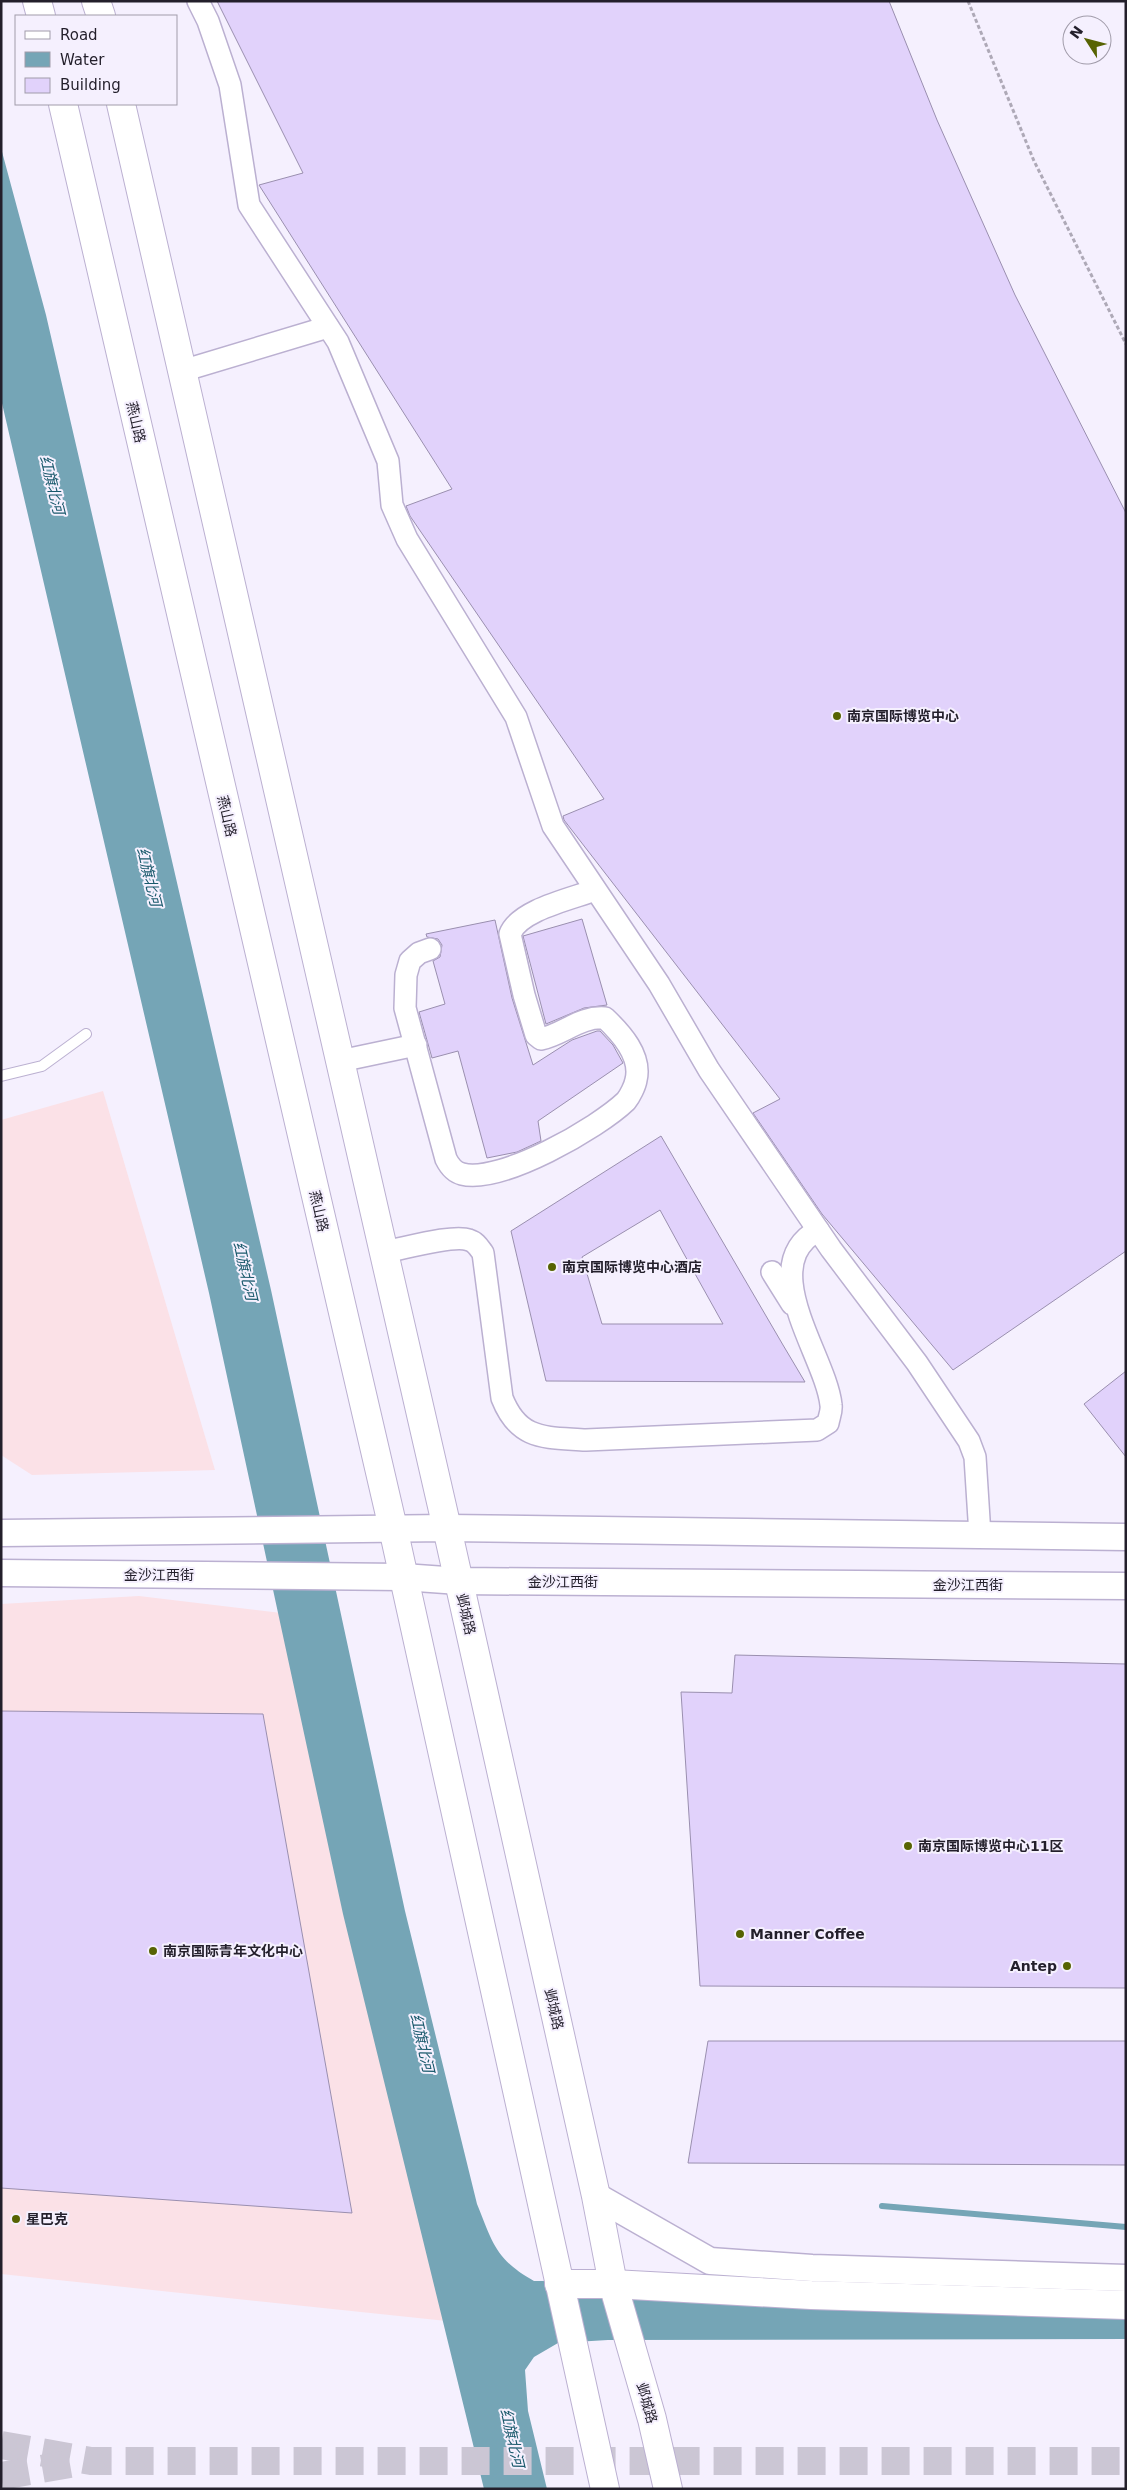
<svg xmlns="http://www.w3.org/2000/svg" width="1127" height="2490" viewBox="0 0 1127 2490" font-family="'DejaVu Sans','Noto Sans SC',sans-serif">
<rect width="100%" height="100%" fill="#f5f0fe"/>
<g fill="#fbe1e7">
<polygon points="103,1091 215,1470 32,1475 1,1455 1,1120"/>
<polygon points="139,1596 298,1615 456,2322 1,2274 1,1604"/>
</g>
<path fill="#75a5b6" d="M1 148 46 315 271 1290 405 1911 477 2204C493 2243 495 2259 534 2281L1126 2278V2339L608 2340 558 2343 534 2357 525 2370 528 2411 547 2489H484L343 1914 209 1293 1 399Z"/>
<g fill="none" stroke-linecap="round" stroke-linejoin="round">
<polyline stroke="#75a5b6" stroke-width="6" points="882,2206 1126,2227"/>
</g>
<g fill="#e1d2fb" stroke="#9a8faf" fill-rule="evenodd">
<polygon points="217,1 889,1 937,120 1015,295 1126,513 1126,1251 953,1370 822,1214 753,1113 780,1099 564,820 563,816 604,799 410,516 406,506 452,489 259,185 303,173"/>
<polygon points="582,919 607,1005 584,1008 546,1024 523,936"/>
<polygon points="495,920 512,998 533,1065 572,1040 597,1031 600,1031 613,1045 623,1063 538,1121 541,1141 517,1152 487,1158 458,1051 432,1058 419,1012 445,1004 433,961 440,957 442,945 438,939 427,937 426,934"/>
<path d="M661 1136 783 1345 805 1382 546 1381 511 1231ZM660 1210 684 1254 723 1324H602L582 1257Z"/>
<polygon points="1126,1371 1126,1457 1084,1404"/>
<polygon points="735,1655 1126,1664 1126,1988 700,1986 681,1692 732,1693"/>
<polygon points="1,1711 263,1714 352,2213 1,2188"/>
<polygon points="708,2041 1126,2041 1126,2165 688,2163"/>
</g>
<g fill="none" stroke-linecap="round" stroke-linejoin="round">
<g stroke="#cbc6d4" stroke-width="28" stroke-dasharray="28 14" stroke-linecap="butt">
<polyline points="1,2445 91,2461 1126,2461"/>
<polyline points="1,2476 70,2464"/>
</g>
<g stroke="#bbb0d1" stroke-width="12">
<polyline id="service" points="1,1076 42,1066 86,1034"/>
</g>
<g stroke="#bbb0d1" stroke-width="24">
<g id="minor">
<polyline points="198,1 208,21 230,85 249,205 338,342 388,461 392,505 407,539 516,717 553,826 659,984 709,1070 831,1249 917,1363 969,1441 975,1457 980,1535"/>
<polyline points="182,371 328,327"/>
<path d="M430 949 419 953 410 961 406 975 405 1008 446 1159C449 1165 454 1172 462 1174 501 1184 598 1128 626 1101 630 1096 635 1086 636 1080 642 1056 621 1033 605 1018 580 1016 564 1034 541 1039L536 1035 524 995 510 934C519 910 571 899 595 890"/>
<polyline points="340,1061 416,1045"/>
<path d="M384 1252C403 1249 453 1234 469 1240 476 1242 479 1248 483 1253L502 1398C519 1441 545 1437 586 1440L817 1430 828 1423C829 1417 832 1411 831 1405 826 1356 754 1266 818 1230"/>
<polyline points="772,1272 792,1304"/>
</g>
</g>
<g stroke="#bbb0d1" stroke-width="29">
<g id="tertiary">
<polyline points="1,1533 447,1528 1126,1537"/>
<polyline points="1,1573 403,1577 459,1581 1126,1586"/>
<polyline points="596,2196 710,2261 812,2268 1126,2278"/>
</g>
</g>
<g stroke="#bbb0d1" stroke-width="30">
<g id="secondary">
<polyline points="37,1 41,16"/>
<polyline points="96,1 101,16"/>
<polyline points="63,104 393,1528 605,2489"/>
<polyline points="121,104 447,1528 596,2196 613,2284 652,2419 668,2489"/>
<polyline points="559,2284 613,2284 811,2295 1126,2305"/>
</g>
</g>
<polyline stroke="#aea9b7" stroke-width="3" stroke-dasharray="4 2.5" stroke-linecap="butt" points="968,1 1034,161 1126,344"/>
<use href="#service" stroke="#fff" stroke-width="10"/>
<use href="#minor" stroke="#fff" stroke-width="21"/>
<use href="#tertiary" stroke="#fff" stroke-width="26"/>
<use href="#secondary" stroke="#fff" stroke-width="28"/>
</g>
<g fill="#576303" stroke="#f5f0fe" stroke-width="2">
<circle cx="837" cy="716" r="5"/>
<circle cx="552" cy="1267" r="5"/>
<circle cx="908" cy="1846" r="5"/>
<circle cx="740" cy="1934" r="5"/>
<circle cx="153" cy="1951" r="5"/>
<circle cx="1067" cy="1966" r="5"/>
<circle cx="16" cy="2219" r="5"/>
</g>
<g text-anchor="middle" stroke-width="4" stroke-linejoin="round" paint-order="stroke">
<g font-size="14" fill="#231f2b" stroke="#f5f0fe">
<text transform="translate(136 422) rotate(77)" y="5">燕山路</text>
<text transform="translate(227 816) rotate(77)" y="5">燕山路</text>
<text transform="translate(319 1211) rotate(77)" y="5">燕山路</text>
<text x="159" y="1580">金沙江西街</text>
<text x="563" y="1587">金沙江西街</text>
<text x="968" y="1590">金沙江西街</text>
<text transform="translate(466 1614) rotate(77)" y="5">邺城路</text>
<text transform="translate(554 2009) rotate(77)" y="5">邺城路</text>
<text transform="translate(647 2403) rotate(74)" y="5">邺城路</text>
</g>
<g font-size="14" font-weight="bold" fill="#231f2b" stroke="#f5f0fe" text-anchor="start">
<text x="847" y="721">南京国际博览中心</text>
<text x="562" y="1272">南京国际博览中心酒店</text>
<text x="918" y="1851">南京国际博览中心11区</text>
<text x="750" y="1939">Manner Coffee</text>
<text x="163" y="1956">南京国际青年文化中心</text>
<text x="1057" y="1971" text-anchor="end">Antep</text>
<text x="26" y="2224">星巴克</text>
</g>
<g font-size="15" font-style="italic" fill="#18586b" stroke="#f5f0fe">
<text transform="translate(52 485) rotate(76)" y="5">红旗北河</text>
<text transform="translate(149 877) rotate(76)" y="5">红旗北河</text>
<text transform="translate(245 1271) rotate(77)" y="5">红旗北河</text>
<text transform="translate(422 2043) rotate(77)" y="5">红旗北河</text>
<text transform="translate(512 2438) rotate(77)" y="5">红旗北河</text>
</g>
</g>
<rect width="1127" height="2490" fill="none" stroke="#231f2b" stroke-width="5"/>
<rect x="15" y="15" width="162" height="90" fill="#f5f0fe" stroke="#a19caa"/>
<rect x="25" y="31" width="25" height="8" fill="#ffffff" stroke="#a19caa"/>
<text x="60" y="40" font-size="15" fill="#231f2b">Road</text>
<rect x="25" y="52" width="25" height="15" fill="#75a5b6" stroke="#a19caa"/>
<text x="60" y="65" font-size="15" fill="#231f2b">Water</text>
<rect x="25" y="78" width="25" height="15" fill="#e1d2fb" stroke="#a19caa"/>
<text x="60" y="90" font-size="15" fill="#231f2b">Building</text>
<g transform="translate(1087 40) rotate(306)"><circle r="24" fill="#f5f0fe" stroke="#a19caa"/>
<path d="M0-4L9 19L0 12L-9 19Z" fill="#576303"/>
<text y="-8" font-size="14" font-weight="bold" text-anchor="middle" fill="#231f2b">N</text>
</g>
</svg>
